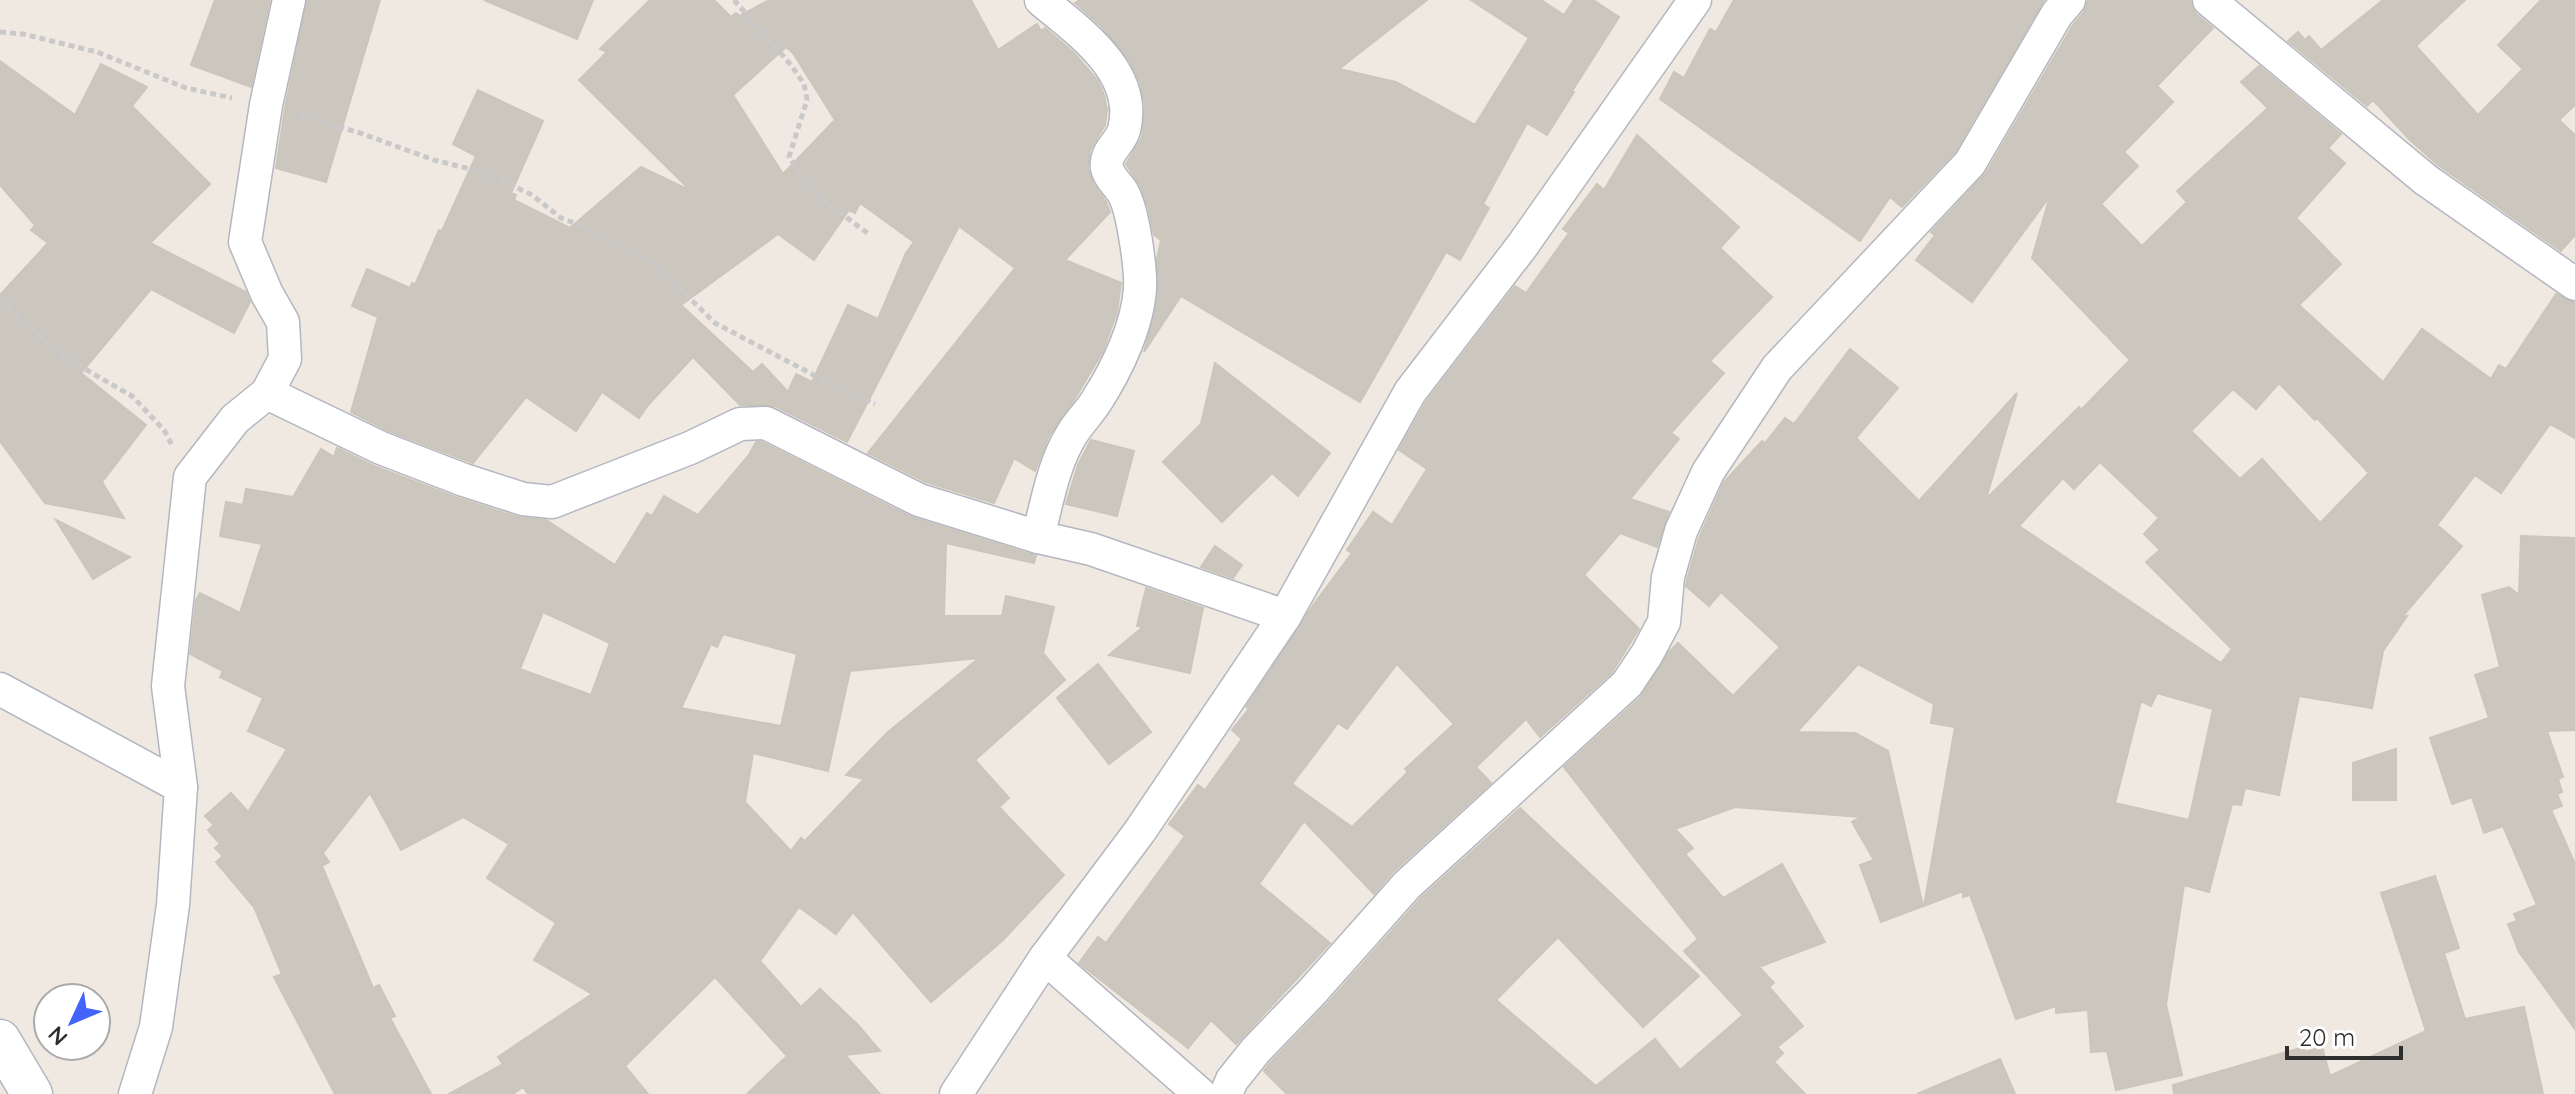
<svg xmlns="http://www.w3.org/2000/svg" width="2575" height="1094" viewBox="0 0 2575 1094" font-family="Quicksand,sans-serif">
<rect width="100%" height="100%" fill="#efe9e1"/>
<g fill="#cbc7bf" stroke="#cbc5ba" stroke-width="2" fill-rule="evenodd">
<polygon points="215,0 270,0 251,87 191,65"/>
<polygon points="307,0 380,0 326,182 276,168 285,108"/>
<polygon points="484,0 593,0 577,39"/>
<path d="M650 0H714L731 17 736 13 740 16 769 0H971L998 50 1037 24 1041 31 1045 28 1074 53 1098 81 1104 95 1107 110 1105 125 1090 150 1088 169 1093 183 1106 202 1110 212 1065 260 1121 283 1117 312 1103 351 1074 400 1049 436 1035 471 1014 458 994 503 926 482 868 453 1015 268 959 226 847 442 775 406 740 405 693 357 648 405 639 418 602 392 576 431 526 397 473 463 389 431 351 412 378 317 352 306 367 269 410 288 412 283 415 285 439 230 442 231 476 156 453 144 478 90 543 121 511 193 516 195 514 200 570 228 641 167 691 191 579 80 607 52 600 49ZM786 47 793 53 835 120 783 174 733 95ZM860 203 914 242 906 253 878 319 848 305 812 382 796 374 788 392 762 364 753 372 681 305 778 234 814 260 849 210 855 213Z"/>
<polygon points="1080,0 1427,0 1339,69 1396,82 1475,125 1529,38 1471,0 1541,0 1564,15 1574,0 1593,0 1619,17 1572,91 1574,92 1547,135 1527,123 1483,204 1489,208 1460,260 1446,252 1360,402 1181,296 1144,352 1157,304 1157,259 1161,240 1154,235 1148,207 1140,185 1126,164 1142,137 1145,105 1140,82 1129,60 1101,26 1075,3"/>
<polygon points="1734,0 2044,0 1955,152 1902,207 1890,197 1860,241 1660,99 1674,72 1684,78 1710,29 1716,32"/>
<path d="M2088 0H2190L2192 7 2196 14 2213 28 2157 86 2173 102 2124 152 2138 166 2101 204 2142 246 2187 202 2177 191 2268 108 2241 82 2259 66 2341 134 2328 148 2345 163 2296 218 2341 264 2299 305 2383 382 2422 329 2491 379 2499 365 2506 369 2556 294 2575 303V438L2550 424 2501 493 2475 475 2437 525 2462 546 2402 617 2407 616 2383 651 2372 708 2299 696 2279 795 2245 788 2241 805 2232 804 2209 892 2184 885 2166 1004 2182 1075 2116 1090 2107 1051 2091 1052 2088 1010 2056 1013V1006L2016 1019 1970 895 1963 897V891L1924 906 1955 727 1931 723 1934 704 1858 664 1797 732 1855 733 1888 751 1923 906 1881 922 1860 865 1874 860 1852 822 1861 817 1735 807 1675 829 1693 848 1685 854 1723 898 1782 864 1825 942 1759 967 1774 983 1769 987 1803 1026 1777 1047 1783 1053 1774 1062 1805 1094H1287L1264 1071 1270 1063 1326 1005 1421 898 1520 808 1699 976 1643 1027 1558 937 1496 1000 1596 1086 1655 1039 1680 1070 1743 1015 1684 951 1698 939 1564 767 1640 698 1669 652 1678 643 1733 696 1780 647 1721 592 1709 606 1686 586 1687 580 1699 538 1724 482 1762 441 1765 443 1785 418 1794 424 1850 349 1898 388 1856 438 1919 501 2017 393 1986 499 2079 407 2081 410 2130 360 2032 258 2050 196 1972 302 1916 260 1935 235 1931 232 1986 173 2073 25 2084 12ZM2279 383 2315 420 2317 418 2369 473 2320 523 2262 459 2240 479 2191 431 2233 389 2256 409ZM2100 462 2159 518 2144 534 2160 550 2146 562 2232 649 2221 663 2019 526 2063 478 2074 489ZM2157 693 2213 709 2189 820 2115 803 2141 701 2151 706Z"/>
<polygon points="2383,0 2465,0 2416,46 2478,115 2523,69 2498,45 2541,0 2575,0 2575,105 2559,120 2575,135 2575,235 2561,251 2438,165 2410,140 2373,100 2367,106 2288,41 2298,32 2305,40 2309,36 2321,50"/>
<polygon points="0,61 75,115 101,64 147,87 132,106 210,184 150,243 246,292 250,302 234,333 151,289 81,373 146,425 102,482 124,518 45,503 0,441 0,295 48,243 31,230 35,225 0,185"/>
<path d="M1637 135 1739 227 1720 248 1772 297 1710 361 1724 373 1671 433 1679 439 1630 499 1669 512 1657 547 1620 533 1584 575 1639 629 1612 672 1540 737 1526 719 1476 767 1491 783 1394 871 1374 894 1304 821 1259 884 1330 943 1236 1044 1211 1020 1188 1048 1079 963 1098 937 1106 943 1185 836 1169 824 1198 785 1205 790 1242 739 1232 730 1249 709 1246 707 1314 604 1352 553 1347 550 1373 512 1392 525 1427 469 1399 450 1426 402 1515 286 1526 293 1569 233 1563 229 1597 184 1604 190ZM1397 664 1454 724 1405 769 1408 772 1352 827 1292 784 1338 723 1347 729Z"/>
<polygon points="1215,363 1330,453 1298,496 1272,473 1222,522 1163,462 1201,424"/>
<polygon points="1091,440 1134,451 1117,516 1066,504 1078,465"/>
<path d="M756 442H762L911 517 1036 556 1034 563 946 543 944 616H1002L1006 596 1054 607 1043 653 1065 680 975 760 1009 798 999 807 1064 875 1003 940 931 1002 853 912 836 934 799 907 760 961 801 1007 820 989 858 1025 880 1051 845 1055 880 1094H747L787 1056 715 977 625 1066 648 1094H528L523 1087 513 1094H449L503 1064 498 1057 592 994 534 960 556 923 487 878 509 844 463 817 401 850 370 793 323 853 329 862 322 866 373 988 379 985 395 1016 390 1018 431 1094H335L274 977 282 974 254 907 216 862 223 856 215 848 220 844 208 830 214 825 205 816 231 793 248 812 287 749 248 731 263 698 220 677 223 671 190 654 196 600 200 593 240 613 262 544 220 536 226 502 243 505 246 489 293 497 321 449 334 457 337 448 374 466 458 498 517 517 546 520 615 565 647 513 652 516 664 496 698 515 749 455ZM543 612 610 643 591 695 520 669ZM723 634 797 654 781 726 681 708 711 644 717 647ZM979 658 888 732 846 775 864 779 805 841 801 838 791 851 745 802 753 753 828 771 850 671Z"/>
<polygon points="56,520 130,557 93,579"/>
<polygon points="2521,536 2575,538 2575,730 2547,731 2563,777 2558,779 2562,792 2557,794 2562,806 2551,810 2575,864 2575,1029 2519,952 2508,924 2517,921 2514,914 2537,905 2503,826 2484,833 2472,797 2452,804 2430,738 2489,718 2475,675 2500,667 2482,595 2509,587 2519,595"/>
<polygon points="1215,546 1242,565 1233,578 1201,567"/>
<polygon points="1146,588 1203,608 1190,673 1109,655 1143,627 1137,626"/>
<polygon points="1098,664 1151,732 1109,764 1057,698"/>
<polygon points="2396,749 2396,800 2353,800 2353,763"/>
<polygon points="2435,876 2459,948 2444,953 2465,1019 2524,1007 2543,1094 2174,1094 2173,1085 2304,1047 2305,1052 2322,1047 2330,1076 2426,1031 2381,893"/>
<polygon points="2000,1059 2015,1094 1917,1094"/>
</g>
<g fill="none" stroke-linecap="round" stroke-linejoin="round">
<g stroke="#b4b7c1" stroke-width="35">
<g id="minor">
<polyline points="2209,0 2426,180 2575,284"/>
<polyline points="267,393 381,448 464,480 523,499 552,502 690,448 740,424 766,423 919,500 1038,537 1091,549 1285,616"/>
<path d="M1038 537C1047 503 1053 464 1072 434 1079 422 1090 412 1097 400 1117 369 1138 325 1140 288 1141 268 1133 210 1123 193 1118 184 1109 178 1107 168 1104 152 1120 144 1124 130 1139 72 1078 31 1041 0"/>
<polyline points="0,689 181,787"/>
<polyline points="1045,958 1200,1094"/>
<polyline points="135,1094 156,1027 173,905 181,787 168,686 190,477 235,419 267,393 285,359 283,322 267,294 245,242 266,105 289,0"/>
<polyline points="956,1094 1045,958 1140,831 1285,616 1410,392 1522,246 1695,0"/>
<polyline points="1226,1094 1232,1080 1256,1050 1312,992 1407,885 1627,684 1647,654 1664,622 1668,577 1681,531 1708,472 1777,368 1970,163 2057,14 2069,0"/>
</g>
</g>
<g stroke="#b4b7c1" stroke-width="43">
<polyline id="tertiary" points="0,1040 32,1094"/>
</g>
<g stroke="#c9c9c9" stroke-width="5" stroke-dasharray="6 4" stroke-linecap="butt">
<polyline points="734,0 791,65 804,84 807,100 789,157 815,194 870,235"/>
<polyline points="0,32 23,34 97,52 186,88 232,98"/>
<polyline points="300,115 360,133 434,160 486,173 532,195 561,218 600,233 661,270 715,323 827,382 875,404"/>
<polyline points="0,301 64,357 132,396 164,430 172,445"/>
</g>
<use href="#minor" stroke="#fff" stroke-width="32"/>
<use href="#tertiary" stroke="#fff" stroke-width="40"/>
</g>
<g transform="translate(72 1022) rotate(226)"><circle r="38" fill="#ffffff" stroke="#ababab" stroke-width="2"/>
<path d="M0-6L14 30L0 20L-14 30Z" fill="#4264fb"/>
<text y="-12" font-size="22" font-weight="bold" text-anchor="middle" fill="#2e2e2e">N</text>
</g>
<path d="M2287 1046v12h114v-12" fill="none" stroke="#2e2e2e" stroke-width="4"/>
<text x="2299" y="1046" font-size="24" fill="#2e2e2e" stroke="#ffffff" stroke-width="6" paint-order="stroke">20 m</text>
</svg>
